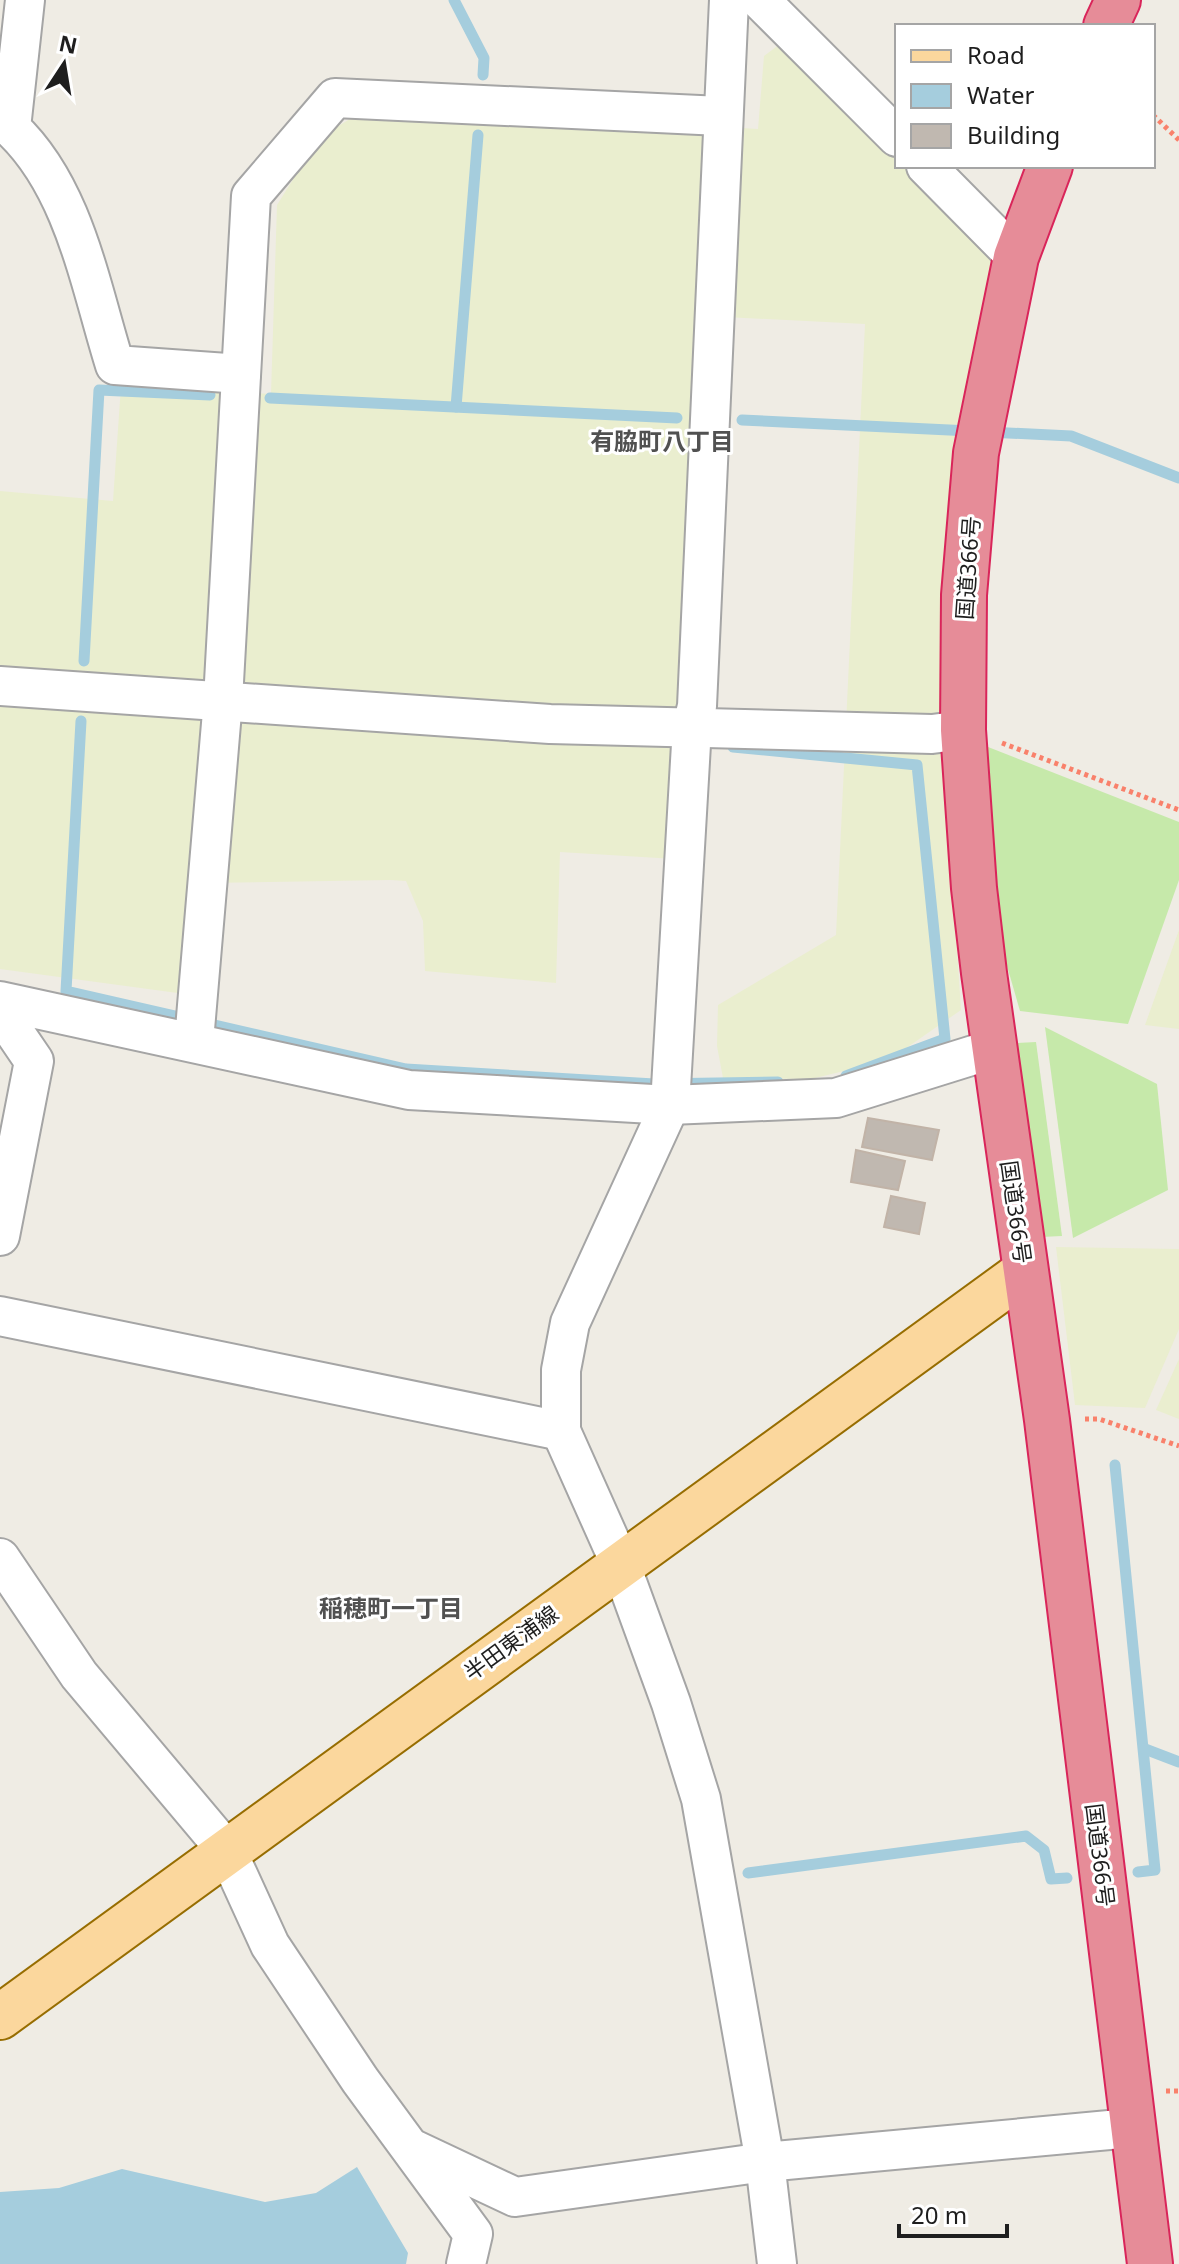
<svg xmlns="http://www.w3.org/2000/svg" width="1179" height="2264" viewBox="0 0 1179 2264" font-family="'Noto Sans','Noto Sans JP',sans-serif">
<rect width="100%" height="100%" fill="#efece4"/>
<g fill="#eaeecf">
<polygon points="784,41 897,159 897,166 904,166 1001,268 952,873 961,1010 889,1060 811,1079 723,1078 717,1046 718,1005 836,935 865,324 705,316 675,859 560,852 556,983 425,971 423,921 406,881 390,880 202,883 185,994 0,969 0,491 113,501 121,386 271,394 277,205 319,138 371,106 758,129 764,56"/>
<polygon points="1179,930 1179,1029 1145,1025"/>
<polygon points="1056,1247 1179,1249 1179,1329 1145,1408 1075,1405"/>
<polygon points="1179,1359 1179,1419 1156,1410"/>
</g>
<g fill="#c6e9aa">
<polygon points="983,745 1179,822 1179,880 1128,1024 1020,1011 1005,959"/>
<polygon points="1045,1027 1157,1084 1168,1190 1073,1238"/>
<polygon points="1036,1042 1062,1236 1041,1237 1017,1043"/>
</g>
<polygon fill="#a5cddd" points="357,2167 408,2253 406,2264 0,2264 0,2192 59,2188 122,2169 265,2202 316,2193"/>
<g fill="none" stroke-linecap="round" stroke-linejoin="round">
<g stroke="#a5cddd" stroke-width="11">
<polyline points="454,0 484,58 483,75"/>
<polyline points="270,398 677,418"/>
<polyline points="456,407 478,135"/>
<polyline points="742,420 970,431"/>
<polyline points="988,432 1071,436 1179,478"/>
<polyline points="84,661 99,390 210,395"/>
<polyline points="81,721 66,991 406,1069 654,1084 778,1082"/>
<polyline points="733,747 917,765 945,1039 846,1076"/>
<polyline points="1115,1465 1155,1870 1138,1872"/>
<polyline points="1145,1749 1179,1762"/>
<polyline points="748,1873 1026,1836 1044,1850 1051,1879 1067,1878"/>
</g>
</g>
<g fill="#c0b8b0" stroke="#c1b3a7" stroke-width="2">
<polygon points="868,1118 939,1130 932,1160 862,1147"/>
<polygon points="856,1150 905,1161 898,1190 851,1182"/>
<polygon points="891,1196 925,1203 919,1234 884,1227"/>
</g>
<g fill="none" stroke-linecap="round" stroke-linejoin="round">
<g stroke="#a5a5a5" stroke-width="42">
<g id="minor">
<path d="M25 0 11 128C74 187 90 285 115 365L241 374"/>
<polyline points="729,0 697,706 692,727 670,1105 570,1323 561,1370 561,1431 620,1563 671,1703 701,1799 765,2162 777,2264"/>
<polyline points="760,0 897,137"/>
<polyline points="926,166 1016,257"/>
<polyline points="0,686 550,724 932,734 963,730"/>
<polyline points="0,1001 409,1090 670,1105 836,1098 993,1049"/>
<polyline points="0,1011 34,1061 0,1236"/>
<polyline points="194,1041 223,700 251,196 335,98 721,116"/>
<polyline points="0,1316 561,1431"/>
<polyline points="0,1558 79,1675 227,1851 270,1945 360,2080 473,2234 466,2264"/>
<polyline points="415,2150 515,2197 765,2162 1131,2128"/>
</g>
</g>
<g stroke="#976d01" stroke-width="48">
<polyline id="major" points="0,2017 1024,1272"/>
</g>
<g stroke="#d9255a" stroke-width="48">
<g id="highway">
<polyline points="1106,26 1118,0"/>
<polyline points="1050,166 1016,257 976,453 964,595 963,730 974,888 984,973 1047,1420 1150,2264"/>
</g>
</g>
<g stroke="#f9816b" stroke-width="5" stroke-dasharray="4 4" stroke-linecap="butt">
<polyline points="1153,115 1179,140"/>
<polyline points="1002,743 1179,810"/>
<polyline points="1085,1419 1099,1419 1179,1446"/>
<polyline points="1166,2091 1179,2091"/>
</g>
<use href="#minor" stroke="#fff" stroke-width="38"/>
<use href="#major" stroke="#fbd79d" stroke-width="44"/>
<use href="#highway" stroke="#e68c98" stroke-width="44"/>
</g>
<g text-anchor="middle" stroke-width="6" stroke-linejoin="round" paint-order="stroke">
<g font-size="22" fill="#1e1e1e" stroke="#fff">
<text transform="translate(968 568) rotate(-86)" y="8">国道366号</text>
<text transform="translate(1016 1212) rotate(82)" y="8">国道366号</text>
<text transform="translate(511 1643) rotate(-36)" y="8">半田東浦線</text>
<text transform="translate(1100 1855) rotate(83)" y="8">国道366号</text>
</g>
<g font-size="24" font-weight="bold" fill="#515151" stroke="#fff">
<text x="662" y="450">有脇町八丁目</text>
<text x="391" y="1617">稲穂町一丁目</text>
</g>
</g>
<rect x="895" y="24" width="260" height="144" fill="#ffffff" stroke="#a5a5a5" stroke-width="2"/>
<rect x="911" y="50" width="40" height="12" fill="#fbd79d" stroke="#a5a5a5" stroke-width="2"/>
<text x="967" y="64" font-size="24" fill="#1e1e1e">Road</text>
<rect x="911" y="84" width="40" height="24" fill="#a5cddd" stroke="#a5a5a5" stroke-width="2"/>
<text x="967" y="104" font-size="24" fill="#1e1e1e">Water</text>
<rect x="911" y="124" width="40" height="24" fill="#c0b8b0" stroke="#a5a5a5" stroke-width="2"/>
<text x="967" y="144" font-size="24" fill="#1e1e1e">Building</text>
<g transform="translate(64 64) rotate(12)" stroke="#ffffff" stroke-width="6" paint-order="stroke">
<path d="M0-6L14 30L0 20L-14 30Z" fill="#1e1e1e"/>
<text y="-12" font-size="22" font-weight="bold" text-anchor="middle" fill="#1e1e1e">N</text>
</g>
<path d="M899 2224v12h108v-12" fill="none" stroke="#1e1e1e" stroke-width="4"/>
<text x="911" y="2224" font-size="24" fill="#1e1e1e" stroke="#ffffff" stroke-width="6" paint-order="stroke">20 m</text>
</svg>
